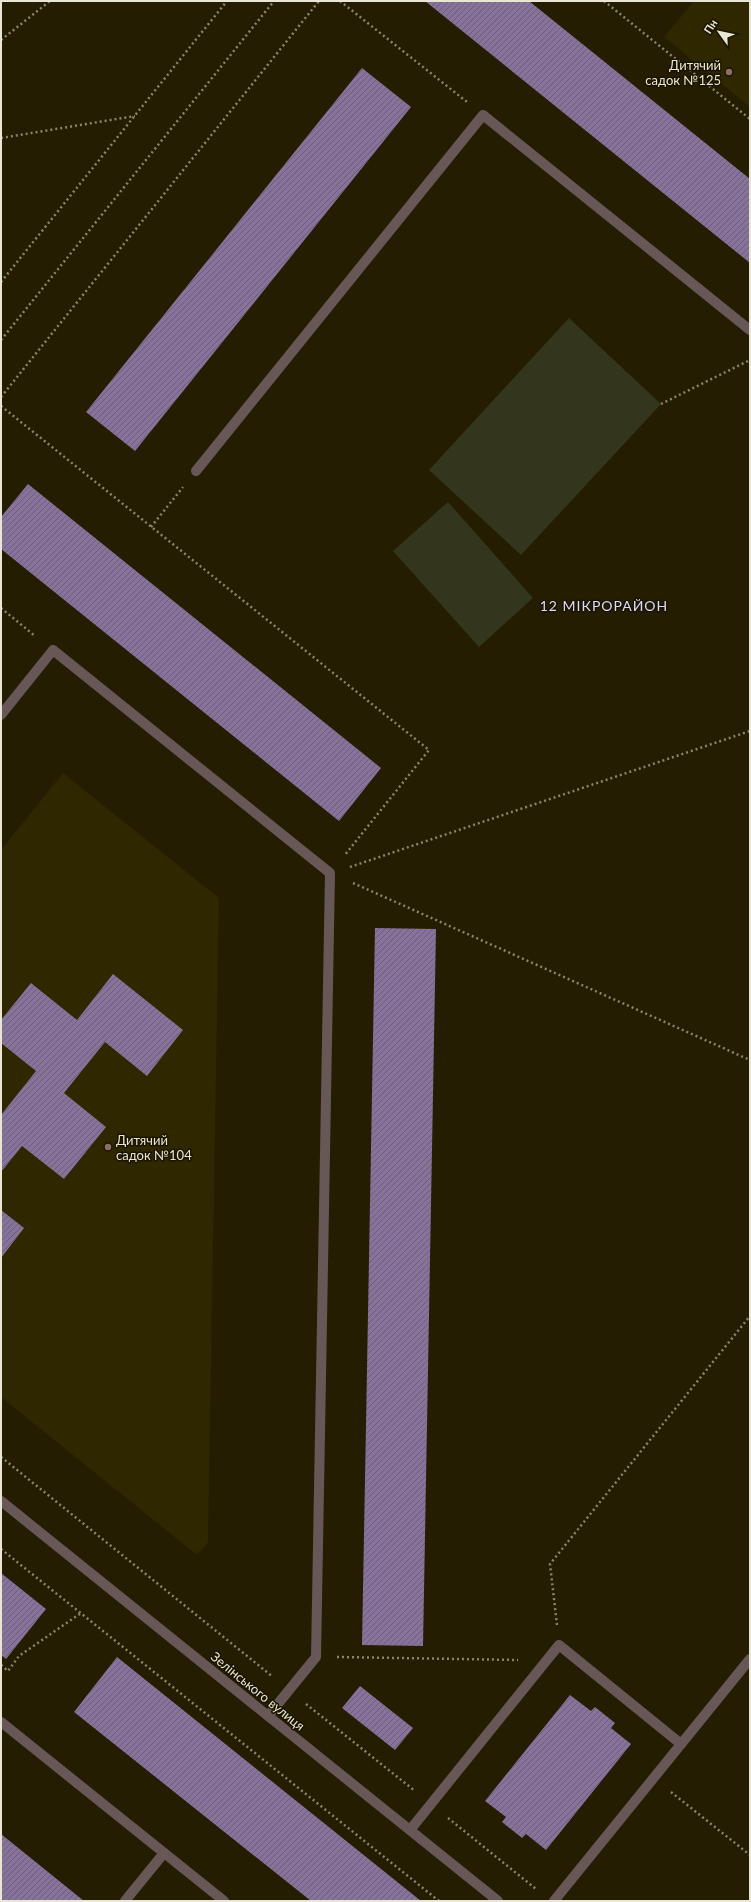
<svg xmlns="http://www.w3.org/2000/svg" width="751" height="1902" viewBox="0 0 751 1902" font-family="Lato,sans-serif">
<defs>
<pattern id="building-hatch" width="6" height="6" patternUnits="userSpaceOnUse"><rect width="6" height="6" fill="#86729a"/><path d="M-1 1l2-2M0 6l6-6M5 7l2-2" fill="none" stroke="#6c6076"/></pattern>
</defs>
<rect width="100%" height="100%" fill="#241d01"/>
<g fill="#2f2700">
<polygon points="694,1 750,1 750,107 664,37"/>
<polygon points="63,773 219,898 208,1542 197,1555 1,1397 1,850"/>
</g>
<g fill="#33351c">
<polygon points="569,318 661,404 521,555 429,470"/>
<polygon points="448,502 533,598 479,647 393,551"/>
</g>
<g fill="url(#building-hatch)">
<polygon points="425,1 529,1 750,179 750,263"/>
<polygon points="362,68 411,107 135,451 86,412"/>
<polygon points="28,484 381,768 339,821 1,549 1,517"/>
<polygon points="375,928 436,929 423,1646 362,1645"/>
<polygon points="113,974 183,1030 147,1076 105,1042 64,1093 106,1127 64,1179 22,1146 1,1172 1,1115 36,1071 1,1043 1,1020 31,983 77,1020"/>
<polygon points="1,1210 24,1228 1,1258"/>
<polygon points="1,1573 46,1609 6,1659 1,1655"/>
<polygon points="117,1657 254,1767 421,1901 311,1901 74,1712"/>
<polygon points="360,1686 413,1728 395,1750 342,1708"/>
<polygon points="570,1695 591,1711 595,1707 615,1723 611,1728 631,1744 546,1850 526,1834 522,1838 502,1822 506,1817 485,1801"/>
<polygon points="1,1834 84,1901 1,1901"/>
</g>
<g fill="none" stroke-linecap="round" stroke-linejoin="round">
<g stroke="#8b856f" stroke-width="2.5" stroke-dasharray="2 3" stroke-linecap="butt">
<polyline points="340,1 467,102"/>
<polyline points="604,1 750,119"/>
<polyline points="1,40 50,1"/>
<polyline points="1,138 135,116"/>
<polyline points="1,282 227,1"/>
<polyline points="1,340 274,1"/>
<polyline points="1,397 319,1"/>
<polyline points="661,404 750,360"/>
<polyline points="1,406 429,750 344,856"/>
<polyline points="151,527 183,487"/>
<polyline points="1,608 35,636"/>
<polyline points="350,867 750,731"/>
<polyline points="353,883 750,1060"/>
<polyline points="1,1457 273,1677"/>
<polyline points="1,1549 439,1901"/>
<polyline points="557,1625 550,1564 750,1316"/>
<polyline points="337,1657 518,1660"/>
<polyline points="1,1665 8,1671 19,1656 81,1613"/>
<polyline points="306,1704 415,1791"/>
<polyline points="671,1792 750,1855"/>
<polyline points="448,1818 536,1889"/>
</g>
<g stroke="#675757" stroke-width="10">
<polyline points="196,471 483,115 750,330"/>
<polyline points="1,715 53,650 330,873 316,1657 268,1716"/>
<polyline points="1,1722 224,1901"/>
<polyline points="410,1830 559,1645 681,1744"/>
<polyline points="125,1901 164,1853"/>
<polyline points="554,1901 750,1659"/>
</g>
<polyline stroke="#675757" stroke-width="10" points="1,1501 498,1901"/>
</g>
<g fill="#8d6e63" stroke="#1a1400" stroke-width="1.5">
<circle cx="729" cy="72" r="4"/>
<circle cx="108" cy="1147" r="4"/>
</g>
<g text-anchor="middle" stroke-width="3" stroke-linejoin="round" paint-order="stroke">
<g font-size="13" fill="#eae6d5" stroke="#1a1400" text-anchor="end">
<text x="721" y="70">Дитячий<tspan x="721" dy="15">садок №125</tspan></text>
<text x="116" y="1145" text-anchor="start">Дитячий<tspan x="116" dy="15">садок №104</tspan></text>
</g>
<g font-size="13" fill="#eae6d5" stroke="#1a1400">
<text transform="translate(258 1691) rotate(39)" y="5">Зелінського вулиця</text>
</g>
<g font-size="14" letter-spacing="1" fill="#dedaf7" stroke="#1a1400">
<text x="604" y="611">12 МІКРОРАЙОН</text>
</g>
</g>
<rect width="751" height="1902" fill="none" stroke="#eae6d5" stroke-width="4"/>
<g transform="translate(719 32) rotate(303)" stroke="#1a1400" stroke-width="3" paint-order="stroke">
<path d="M0-3L7 15L0 10L-7 15Z" fill="#eae6d5"/>
<text y="-6" font-size="11" font-weight="bold" text-anchor="middle" fill="#eae6d5">Пн</text>
</g>
</svg>
